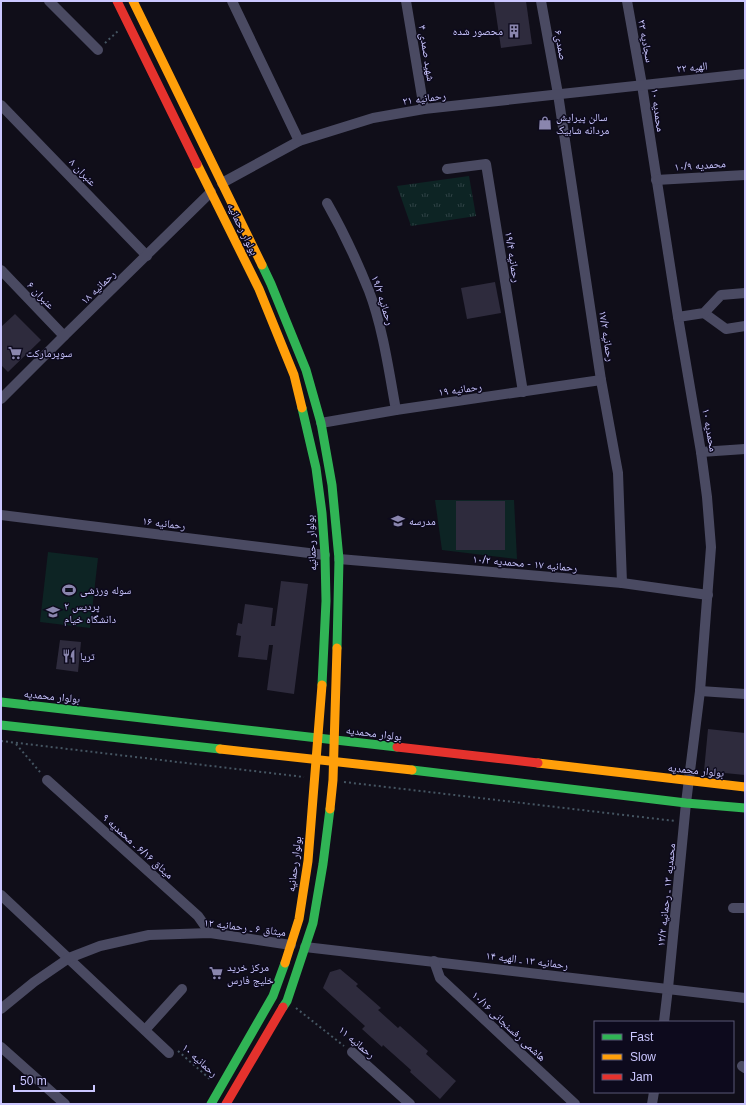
<svg xmlns="http://www.w3.org/2000/svg" width="746" height="1105" viewBox="0 0 746 1105" font-family="Arial,'Noto Naskh Arabic',sans-serif">
<defs>
<pattern id="park-tufts" width="24" height="20" patternUnits="userSpaceOnUse"><rect width="24" height="20" fill="#0d2424"/><path d="M3 7l-1-3M5 7V3M7 7l1-3M15 17l-1-3M17 17v-4M19 17l1-3" fill="none" stroke="#2f4245"/></pattern>
</defs>
<rect width="100%" height="100%" fill="#100e19"/>
<g fill="#0d2424">
<polygon points="435,500 514,500 517,559 442,550"/>
<polygon points="48,552 98,558 90,628 40,622"/>
</g>
<polygon fill="url(#park-tufts)" points="469,176 476,216 411,226 397,186"/>
<g fill="#2e2b3d">
<polygon points="494,1 526,1 532,44 501,48"/>
<polygon points="495,282 501,313 467,319 461,288"/>
<polygon points="15,314 41,340 8,372 1,365 1,327"/>
<rect x="456" y="501" width="49" height="49"/>
<polygon points="281,581 308,584 294,694 267,690 273,645 269,645 267,660 238,657 241,636 236,635 238,623 242,624 245,604 273,608 271,626 275,626"/>
<polygon points="60,640 81,642 78,672 56,669"/>
<polygon points="708,729 745,733 745,775 704,771"/>
<polygon points="340,969 358,984 356,986 381,1008 378,1010 398,1028 400,1026 428,1051 426,1054 456,1081 440,1099 410,1072 411,1070 383,1045 382,1047 362,1029 365,1026 323,988 330,972"/>
</g>
<g fill="none" stroke-linecap="round" stroke-linejoin="round">
<g stroke="#455562" stroke-width="2" stroke-dasharray="2 3" stroke-linecap="butt">
<polyline points="105,43 118,31"/>
<polyline points="1,741 304,777"/>
<polyline points="16,744 40,772"/>
<polyline points="344,782 675,821"/>
<polyline points="296,1008 344,1046"/>
<polyline points="178,1051 211,1080"/>
</g>
<g stroke="#4a4a62" stroke-width="10">
<polyline points="49,1 98,50"/>
<polyline points="232,1 299,141"/>
<polyline points="406,1 424,109"/>
<polyline points="541,1 558,94 601,380 618,473 622,583"/>
<polyline points="627,1 642,85 678,317 701,452 707,497 711,547 700,691 686,803 668,988 664,1022"/>
<polyline points="1,105 147,256"/>
<polyline points="447,169 486,164 523,392"/>
<polyline points="656,180 745,175"/>
<polyline points="222,183 299,141 373,118 424,109 745,74"/>
<path d="M327 203C343 231 357 261 369 291 383 328 389 372 396 410"/>
<polyline points="1,270 64,336"/>
<polyline points="704,313 726,329 745,326"/>
<polyline points="678,317 704,313 721,295 745,293"/>
<polyline points="1,399 64,336 211,192"/>
<polyline points="321,423 396,410 601,380"/>
<polyline points="701,452 745,449"/>
<polyline points="1,515 325,555"/>
<polyline points="339,559 622,583 708,595"/>
<polyline points="700,691 745,694"/>
<polyline points="47,780 198,916 210,933"/>
<polyline points="1,895 169,1053"/>
<polyline points="733,908 745,908"/>
<polyline points="305,947 745,998"/>
<polyline points="434,961 440,978 575,1104"/>
<polyline points="1,1009 34,982 69,958 100,946 149,935 210,933 291,945"/>
<polyline points="145,1030 182,989"/>
<polyline points="1,1047 65,1104"/>
<polyline points="352,1052 410,1104"/>
<polyline points="742,1066 745,1068"/>
<polyline points="652,1104 654,1092"/>
</g>
<g stroke="#30b455" stroke-width="9">
<polyline points="262,265 271,284 306,370 321,423 332,485 339,559 337,648"/>
<polyline points="302,408 316,468 322,513 325,555 326,601 322,685"/>
<polyline points="1,702 397,747"/>
<polyline points="1,725 220,749"/>
<polyline points="412,770 686,803 745,808"/>
<polyline points="283,1007 287,1001 313,923 323,864 330,809"/>
<polyline points="211,1104 273,996 285,963"/>
</g>
<g stroke="#ff9f0a" stroke-width="9">
<polyline points="133,1 262,265"/>
<polyline points="197,164 259,289 294,375 302,408"/>
<polyline points="220,749 412,770"/>
<polyline points="538,763 745,787"/>
<polyline points="330,809 333,780 337,648"/>
<polyline points="285,963 299,919 308,861 322,685"/>
</g>
<g stroke="#e5322d" stroke-width="9">
<polyline points="117,1 197,164"/>
<polyline points="397,747 538,763"/>
<polyline points="226,1104 283,1007"/>
</g>
</g>
<defs>
<g id="building-bare" transform="scale(1.08)"><path d="M-4-6H4V6H1V3H-1V6H-4ZM-2.5-4.3h1.7v1.8h-1.7ZM.8-4.3h1.7v1.8H.8ZM-2.5-1h1.7V.8h-1.7ZM.8-1h1.7V.8H.8Z" fill="#8a86ae" stroke="#0d0a1d" stroke-width="2.5" paint-order="stroke"/></g>
<g id="shop-bare" transform="scale(1.08)"><path d="M-5-2.5h2.3a2.7 3.5 0 0 1 5.4 0H5L5.5 6h-11ZM-1.5-2.5h3a1.5 2.3 0 0 0-3 0Z" fill="#8a86ae" stroke="#0d0a1d" stroke-width="2.5" paint-order="stroke"/></g>
<g id="supermarket-bare" transform="scale(1.08)"><path d="M-6-5.5h2.5l.6 2H6L4.5 2H-2.5L-4.4-4H-6ZM-1.5 3.2a1.3 1.3 0 1 0 .1 0ZM3 3.2a1.3 1.3 0 1 0 .1 0Z" fill="#8a86ae" stroke="#0d0a1d" stroke-width="2.5" paint-order="stroke"/></g>
<g id="school-bare" transform="scale(1.08)"><path d="M0-5L7-2L0 1L-7-2ZM-4 1L0 2.5L4 1V4Q0 6-4 4Z" fill="#8a86ae" stroke="#0d0a1d" stroke-width="2.5" paint-order="stroke"/></g>
<g id="stadium-bare" transform="scale(1.08)"><path d="M0-5a6.5 5 0 1 0 0 10a6.5 5 0 1 0 0-10ZM-3.5-1.8h7v3.6h-7Z" fill="#8a86ae" stroke="#0d0a1d" stroke-width="2.5" paint-order="stroke"/></g>
<g id="university-bare" transform="scale(1.08)"><path d="M0-5L7-2L0 1L-7-2ZM-4 1L0 2.5L4 1V4Q0 6-4 4Z" fill="#8a86ae" stroke="#0d0a1d" stroke-width="2.5" paint-order="stroke"/></g>
<g id="restaurant-bare" transform="scale(1.08)"><path d="M-5-6h1v4h1v-4h1v4h1v-4h1v5L-1.5 .5V6h-2V.5L-5-1ZM5-6V6H3V1.5H1.5Q1.5-4 5-6Z" fill="#8a86ae" stroke="#0d0a1d" stroke-width="2.5" paint-order="stroke"/></g>
</defs>
<g fill-rule="evenodd">
<use href="#building-bare" x="514" y="31"/>
<use href="#shop-bare" x="545" y="123"/>
<use href="#supermarket-bare" x="15" y="353"/>
<use href="#school-bare" x="398" y="521"/>
<use href="#stadium-bare" x="69" y="590"/>
<use href="#university-bare" x="53" y="612"/>
<use href="#restaurant-bare" x="69" y="656"/>
<use href="#supermarket-bare" x="216" y="973"/>
</g>
<g text-anchor="middle" stroke-width="3" stroke-linejoin="round" paint-order="stroke">
<g font-size="11" fill="#cbc7ff" stroke="#0d0a1d" text-anchor="start">
<text x="503" y="35" text-anchor="end">محصور شده</text>
<text x="556" y="121">سالن پیرایش<tspan x="556" dy="13">مردانه شابیک</tspan></text>
<text x="26" y="357">سوپرمارکت</text>
<text x="409" y="525">مدرسه</text>
<text x="80" y="594">سوله ورزشی</text>
<text x="64" y="610">پردیس ۲<tspan x="64" dy="13">دانشگاه خیام</tspan></text>
<text x="80" y="660">تریا</text>
<text x="227" y="971">مرکز خرید<tspan x="227" dy="13">خلیج فارس</tspan></text>
</g>
<g font-size="11" fill="#cbc7ff" stroke="#0d0a1d">
<text transform="translate(646 41) rotate(79)" y="4">سجادیه ۲۳</text>
<text transform="translate(561 45) rotate(80)" y="4">صمدی۶</text>
<text transform="translate(427 53) rotate(81)" y="4">شهید صمدی ۴</text>
<text transform="translate(692 67) rotate(-6)" y="4">الهیه ۲۲</text>
<text transform="translate(424 98) rotate(-8)" y="4">رحمانیه ۲۱</text>
<text transform="translate(658 110) rotate(82)" y="4">محمدیه ۱۰</text>
<text transform="translate(700 165) rotate(-4)" y="4">محمدیه ۱۰/۹</text>
<text transform="translate(83 172) rotate(46)" y="4">عنبران ۸</text>
<text transform="translate(243 229) rotate(64)" y="4">بولوار رحمانیه</text>
<text transform="translate(513 257) rotate(81)" y="4">رحمانیه ۱۹/۴</text>
<text transform="translate(98 287) rotate(-44)" y="4">رحمانیه ۱۸</text>
<text transform="translate(41 295) rotate(46)" y="4">عنبران ۶</text>
<text transform="translate(383 300) rotate(72)" y="4">رحمانیه ۱۹/۲</text>
<text transform="translate(607 336) rotate(81)" y="4">رحمانیه ۱۷/۲</text>
<text transform="translate(460 389) rotate(-8)" y="4">رحمانیه ۱۹</text>
<text transform="translate(710 430) rotate(80)" y="4">محمدیه ۱۰</text>
<text transform="translate(164 523) rotate(7)" y="4">رحمانیه ۱۶</text>
<text transform="translate(311 543) rotate(-93)" y="4">بولوار رحمانیه</text>
<text transform="translate(525 563) rotate(5)" y="4">رحمانیه ۱۷ - محمدیه ۱۰/۲</text>
<text transform="translate(52 696) rotate(6)" y="4">بولوار محمدیه</text>
<text transform="translate(374 733) rotate(7)" y="4">بولوار محمدیه</text>
<text transform="translate(696 770) rotate(6)" y="4">بولوار محمدیه</text>
<text transform="translate(138 846) rotate(42)" y="4">میثاق ۶/۱۶ ـ محمدیه ۹</text>
<text transform="translate(294 864) rotate(-83)" y="4">بولوار رحمانیه</text>
<text transform="translate(666 895) rotate(-84)" y="4">محمدیه ۱۳ ـ رحمانیه ۱۳/۲</text>
<text transform="translate(245 927) rotate(7)" y="4">میثاق ۶ ـ رحمانیه ۱۲</text>
<text transform="translate(527 960) rotate(7)" y="4">رحمانیه ۱۳ ـ الهیه ۱۴</text>
<text transform="translate(509 1026) rotate(43)" y="4">هاشمی رفسنجانی ۱۰/۱۶</text>
<text transform="translate(357 1042) rotate(40)" y="4">رحمانیه ۱۱</text>
<text transform="translate(200 1060) rotate(42)" y="4">رحمانیه ۱۰</text>
</g>
</g>
<rect width="746" height="1105" fill="none" stroke="#cbc7ff" stroke-width="4"/>
<rect x="594" y="1021" width="140" height="72" fill="#0d0a1d" stroke="#595677"/>
<rect x="602" y="1034" width="20" height="6" fill="#30b455" stroke="#595677"/>
<text x="630" y="1041" font-size="12" fill="#cbc7ff">Fast</text>
<rect x="602" y="1054" width="20" height="6" fill="#ff9f0a" stroke="#595677"/>
<text x="630" y="1061" font-size="12" fill="#cbc7ff">Slow</text>
<rect x="602" y="1074" width="20" height="6" fill="#e5322d" stroke="#595677"/>
<text x="630" y="1081" font-size="12" fill="#cbc7ff">Jam</text>
<path d="M14 1085v6h80v-6" fill="none" stroke="#cbc7ff" stroke-width="2"/>
<text x="20" y="1085" font-size="12" fill="#cbc7ff" stroke="#0d0a1d" stroke-width="3" paint-order="stroke">50 m</text>
</svg>
